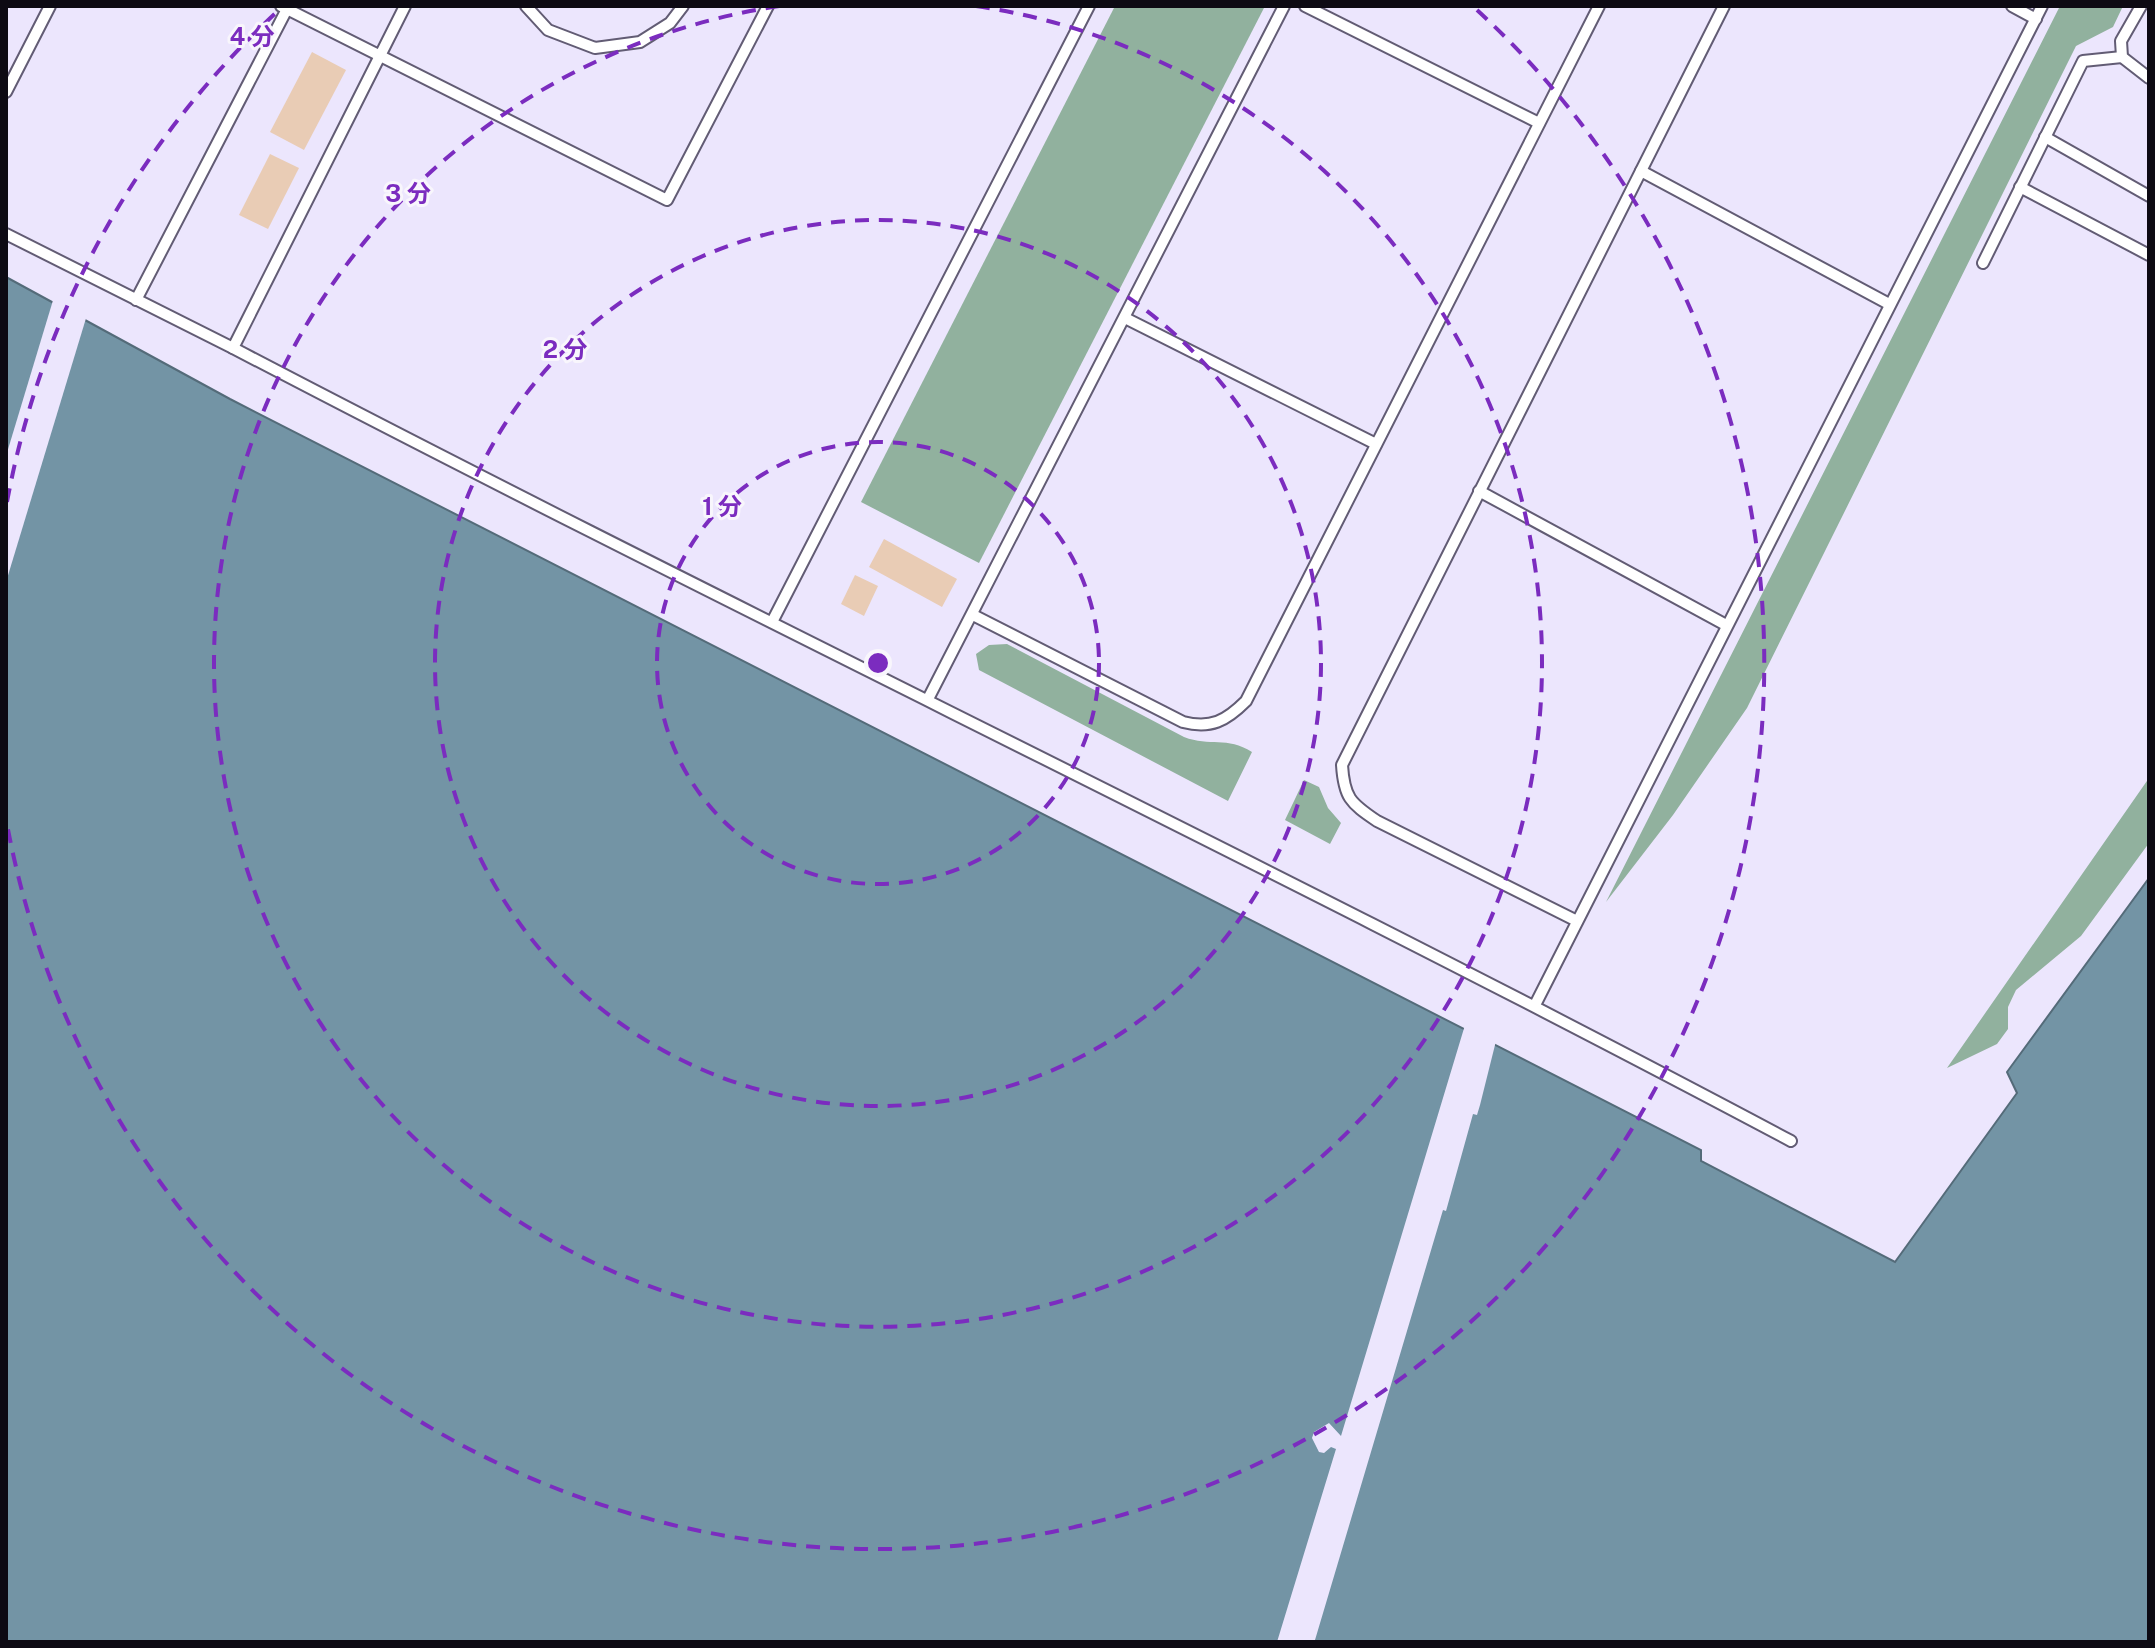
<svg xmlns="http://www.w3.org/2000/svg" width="2155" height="1648" viewBox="0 0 2155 1648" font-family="'Public Sans','Noto Sans JP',sans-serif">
<rect width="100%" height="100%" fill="#ece6fd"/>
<g fill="#91b19e">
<polygon points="1115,6 1265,6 979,563 861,502"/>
<polygon points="2060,6 2123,6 2113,27 2076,46 1747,708 1673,815 1606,902"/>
<path d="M1007 644 1184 737C1210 747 1227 736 1252 752L1228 801 979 670 976 654 989 645Z"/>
<polygon points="2149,778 2149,843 2081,936 2016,990 2008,1007 2008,1029 1997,1044 1947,1068"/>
<polygon points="1304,780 1319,787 1328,808 1341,823 1330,844 1285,820"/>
</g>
<polygon fill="#7394a5" stroke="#546b79" stroke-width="2" points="6,277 230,399 1701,1150 1701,1161 1895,1262 2017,1093 2007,1072 2149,878 2149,1642 6,1642"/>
<g fill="#ece6fd">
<polygon points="54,297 87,315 6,582 6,456"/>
<polygon points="1465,1025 1496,1041 1480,1105 1477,1115 1473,1114 1446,1211 1443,1210 1315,1640 1277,1642 1336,1449 1331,1447 1324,1453 1319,1452 1312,1438 1314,1432 1329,1423 1341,1436"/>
</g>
<g fill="#e9ccb5">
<polygon points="312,52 346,70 304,150 270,132"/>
<polygon points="270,154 299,168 268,229 239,215"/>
<polygon points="884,539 957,579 942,607 869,567"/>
<polygon points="855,575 878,586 864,616 841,604"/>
</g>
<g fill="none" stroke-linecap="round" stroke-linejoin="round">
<g stroke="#625c74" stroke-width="14">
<g id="lane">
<polyline points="281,6 667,200 768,6"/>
<path d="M405 6 233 348C749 618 1276 867 1791 1141"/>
<polyline points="526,6 548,30 595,48 640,42 670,23 683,6"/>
<polyline points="1305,6 1539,123"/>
<polyline points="2012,6 2036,19"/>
<polyline points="2141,6 2121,41 2122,57 2149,78"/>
<polyline points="6,92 50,6"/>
<polyline points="2045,137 2149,196"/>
<polyline points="1641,171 1889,304"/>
<polyline points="2020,187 2149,255"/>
<polyline points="6,234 233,348"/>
<polyline points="1983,263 2083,61 2122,57"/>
<polyline points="136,300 287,9"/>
<polyline points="1125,318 1376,444"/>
<polyline points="1479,491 1726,625"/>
<path d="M973 615 1183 722C1211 729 1226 721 1246 701L1599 6"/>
<polyline points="772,622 1089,6"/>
<polyline points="928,699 1284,6"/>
<path d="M1577 921 1377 821C1350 803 1344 797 1342 765L1724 6"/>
<polyline points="1535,1005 2042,6"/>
</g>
</g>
<use href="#lane" stroke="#fff" stroke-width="10"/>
</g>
<g fill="none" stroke="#7b2cbf" stroke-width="4" stroke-dasharray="14 10">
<circle cx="878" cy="663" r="221"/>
<circle cx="878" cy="663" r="443"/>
<path d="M976 6A664 664 0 1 1 780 6"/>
<path d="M7 502A886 886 0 0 1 279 10M1477 10A886 886 0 1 1 7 824"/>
</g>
<circle cx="878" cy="663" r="12" fill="#7b2cbf" stroke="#f8f6fc" stroke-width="4"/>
<g font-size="24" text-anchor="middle" font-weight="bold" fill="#7b2cbf" stroke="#f8f6fc" stroke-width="6" stroke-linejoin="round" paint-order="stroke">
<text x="252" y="45">4 分</text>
<text x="408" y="202">3 分</text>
<text x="565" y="358">2 分</text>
<text x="722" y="515">1 分</text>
</g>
<rect width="2155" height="1648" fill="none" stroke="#0d0a13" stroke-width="16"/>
</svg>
